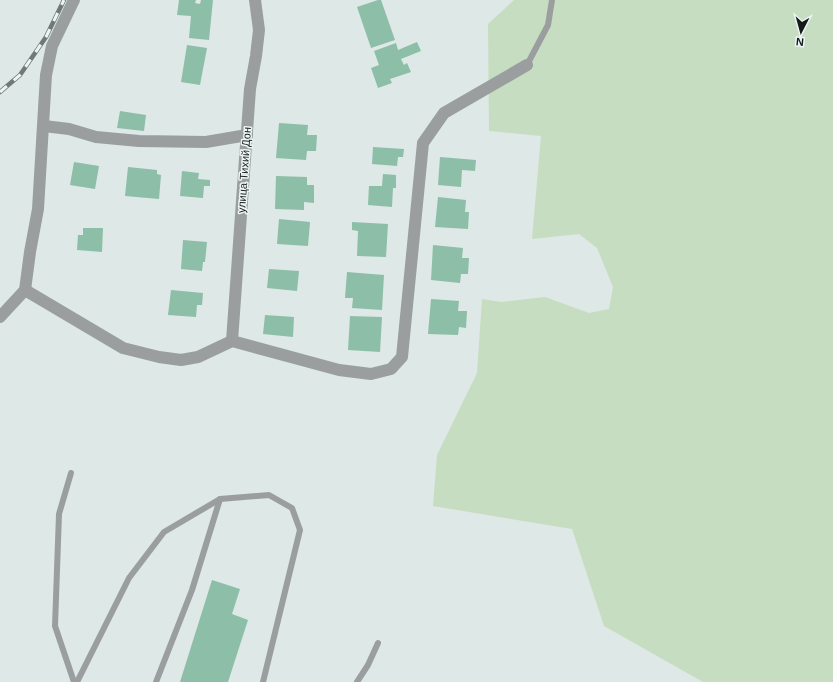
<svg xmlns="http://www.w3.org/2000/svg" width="833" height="682" viewBox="0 0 833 682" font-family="Arial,sans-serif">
<rect width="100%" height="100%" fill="#dee8e7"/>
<polygon fill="#c6ddc1" points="514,0 833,0 833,682 703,682 604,626 572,529 433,506 437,455 477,373 482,299 501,302 545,297 589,313 609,309 613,287 597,248 579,234 532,239 541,136 489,131 488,24"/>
<g fill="#8cbea8">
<polygon points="179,0 196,0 195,3 200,4 201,0 213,0 209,40 189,38 191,16 177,15"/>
<polygon points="378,0 381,0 395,40 371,48 357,7"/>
<polygon points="417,42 421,51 401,59 404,65 407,63 411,72 390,79 392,83 378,88 371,68 379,65 374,51 396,43 398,50"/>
<polygon points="187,45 207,48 200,85 181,82"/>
<polygon points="120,111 146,115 144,131 117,128"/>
<polygon points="279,123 308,125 307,135 317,135 316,151 307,151 306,160 276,158"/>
<polygon points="373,147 404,149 403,157 398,157 397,166 372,164"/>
<polygon points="440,157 476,160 475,171 462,170 461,187 438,185"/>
<polygon points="74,162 99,166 95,189 70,185"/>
<polygon points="128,167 157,170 157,174 161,175 159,199 125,196"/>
<polygon points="182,171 199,173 198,179 210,180 210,186 204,186 203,198 180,196"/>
<polygon points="383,174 396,175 396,188 393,188 392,207 368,205 369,186 382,186"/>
<polygon points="276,176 307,177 307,185 314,185 314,203 304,202 304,210 275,209"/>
<polygon points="438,197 466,200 465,212 469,212 468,229 435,227"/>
<polygon points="279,219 310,222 308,246 277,244"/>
<polygon points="352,222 388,224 386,257 357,256 358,231 352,230"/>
<polygon points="83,228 103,228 102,252 77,250 78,235 83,235"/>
<polygon points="183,240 207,242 205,262 203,262 202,271 181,269"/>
<polygon points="433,245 463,248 462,258 469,258 468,274 461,274 460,283 431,280"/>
<polygon points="269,269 299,271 297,291 267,288"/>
<polygon points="347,272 384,275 382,310 352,308 353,298 345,298"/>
<polygon points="171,290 203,293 202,305 197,305 196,317 168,315"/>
<polygon points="431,299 459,301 458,311 467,311 466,328 459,327 458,335 428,334"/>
<polygon points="265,315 294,317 293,337 263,334"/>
<polygon points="350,316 382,317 380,352 348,350"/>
<polygon points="212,580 240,589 232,614 248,620 228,682 180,682"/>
</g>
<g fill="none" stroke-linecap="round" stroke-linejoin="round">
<g stroke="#9a9e9f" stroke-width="6">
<polyline points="527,65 548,25 552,0"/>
<polyline points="71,473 59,514 55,626 74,682"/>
<polyline points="77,682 129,578 164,532 220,499 269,495 292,508 300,530 263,682"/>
<polyline points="156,682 192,590 220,499"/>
<polyline points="357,682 368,665 378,643"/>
</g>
<g stroke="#9a9e9f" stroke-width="12">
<polyline points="44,126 69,129 96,137 139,141 206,142 247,135"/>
<polyline points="25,290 123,348 159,357 181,360 198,357 232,341 339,370 371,374 391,369 402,357 423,143 444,113 527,65"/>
<polyline points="0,317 25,290 30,252 38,209 46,75 52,46 74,0"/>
<polyline points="232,341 250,89 256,56 259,30 255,0"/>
</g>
<g stroke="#717878" stroke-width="4.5">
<polyline id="rail" points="0,92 20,75 46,37 64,0"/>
</g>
<use href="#rail" stroke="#ebf5f4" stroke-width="3" stroke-dasharray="9" stroke-linecap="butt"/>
</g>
<g text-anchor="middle" stroke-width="3" stroke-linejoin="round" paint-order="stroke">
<g font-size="11" fill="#161a1a" stroke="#ebf5f4">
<text transform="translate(244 170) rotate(-86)" y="4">улица Тихий Дон</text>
</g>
</g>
<g transform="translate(801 32) rotate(186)" stroke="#ebf5f4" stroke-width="3" paint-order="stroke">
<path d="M0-3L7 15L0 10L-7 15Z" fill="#161a1a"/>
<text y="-6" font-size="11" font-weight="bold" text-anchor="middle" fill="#161a1a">N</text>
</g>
</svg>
